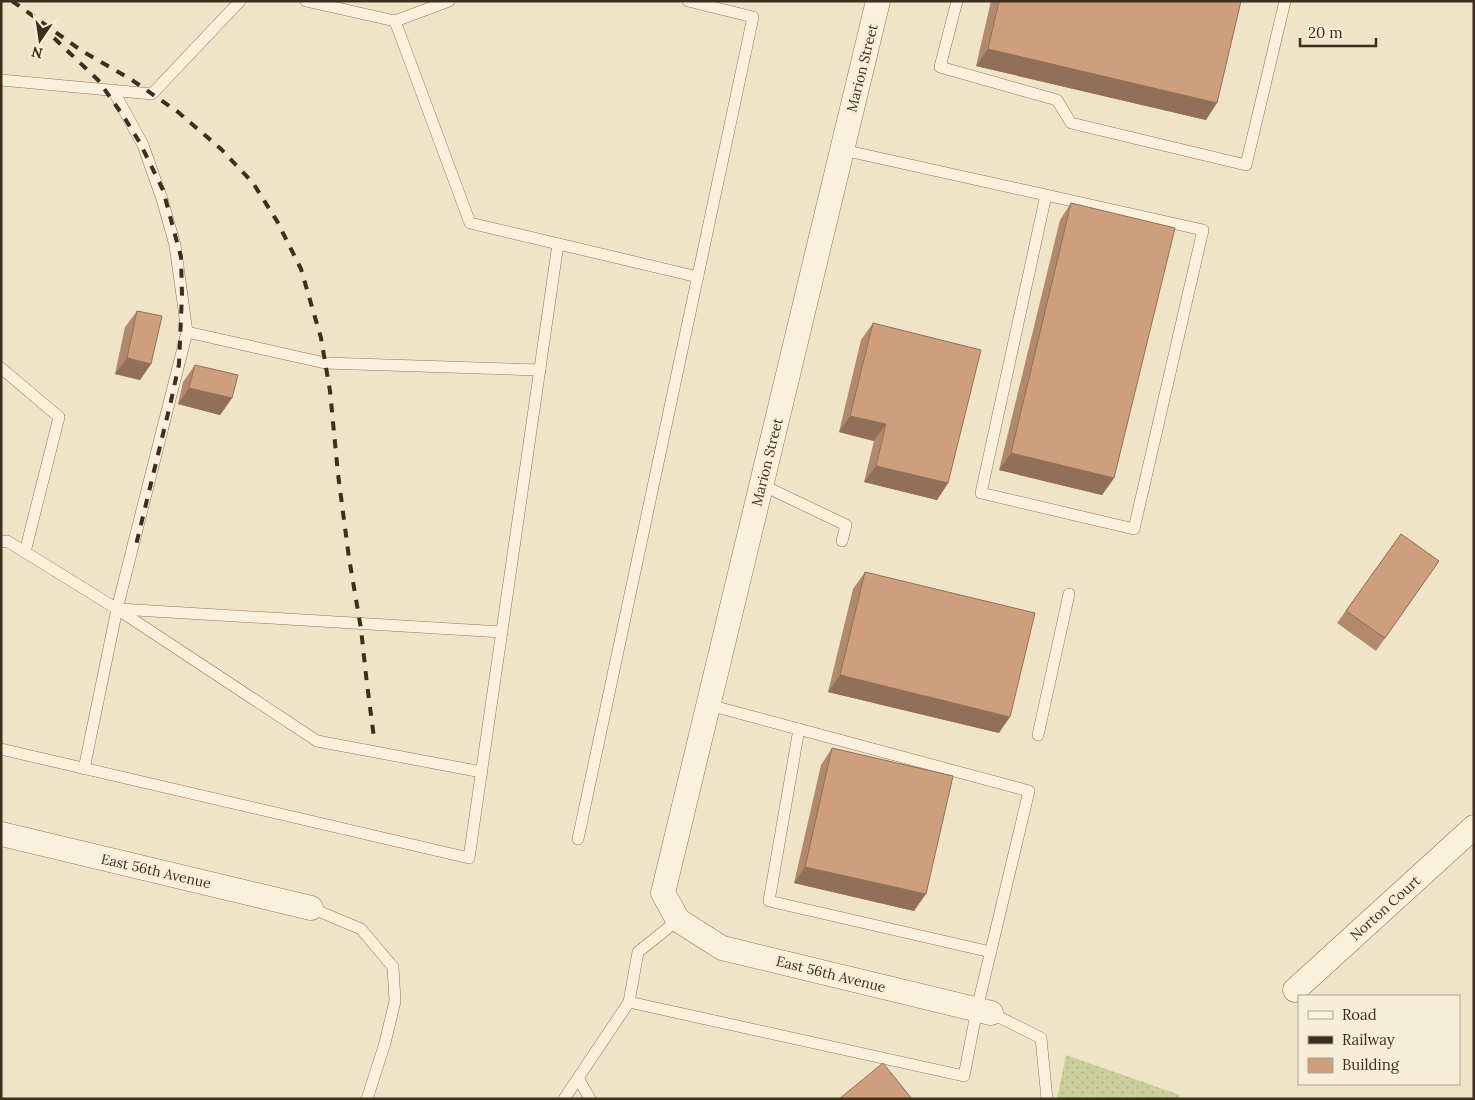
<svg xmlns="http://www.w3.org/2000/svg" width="1475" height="1100" viewBox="0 0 1475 1100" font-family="Lora,serif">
<defs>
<pattern id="grass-dots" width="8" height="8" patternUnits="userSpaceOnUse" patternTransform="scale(1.25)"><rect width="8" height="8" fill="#c9cf9b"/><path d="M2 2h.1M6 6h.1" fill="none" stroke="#aeb285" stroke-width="1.8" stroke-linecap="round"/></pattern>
</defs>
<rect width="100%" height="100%" fill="#f0e4c8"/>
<polygon fill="url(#grass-dots)" points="1066,1055 1180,1095 1177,1099 1057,1099"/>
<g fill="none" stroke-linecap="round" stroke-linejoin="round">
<g stroke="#8d765c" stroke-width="12">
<g id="service">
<polyline points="306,1 395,21 449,1"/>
<polyline points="957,1 940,67 1057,100 1071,123 1246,165 1285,1"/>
<polyline points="395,21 470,223 698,277"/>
<polyline points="1,80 152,94 240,1"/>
<polyline points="843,150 1203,230 1134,529 981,493 1046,195"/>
<polyline points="187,332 325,363 540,370"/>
<polyline points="1,368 59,417 25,552"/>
<polyline points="762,485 846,525 842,541"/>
<polyline points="1,542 7,541 117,609 317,741 482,772"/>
<polyline points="119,609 502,632"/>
<polyline points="799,729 769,901 991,952"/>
<polyline points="1038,735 1069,594"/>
<polyline points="1,749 469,858 558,244"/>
<polyline points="84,769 117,609 187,332 175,245 162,199 143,145 113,90"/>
<polyline points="578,839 753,17 688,1"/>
<polyline points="311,908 361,929 393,967 395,1001 385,1043 367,1099"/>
<polyline points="678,920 638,952 629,1002 964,1076 977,1009 1029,791 709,705"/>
<polyline points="991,1013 1041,1038 1047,1099"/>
<polyline points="578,1078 590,1099"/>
<polyline points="564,1099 629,1002"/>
</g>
</g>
<g stroke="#8d765c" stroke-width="25">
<g id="minor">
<polyline points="878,1 663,893 678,920 722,948 991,1013"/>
<polyline points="1,834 311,908"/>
<polyline points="1295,990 1474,827"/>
</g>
</g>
<use href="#service" stroke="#faf1dc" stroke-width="11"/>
<use href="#minor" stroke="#faf1dc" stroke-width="24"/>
<g stroke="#3d2e20" stroke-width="4" stroke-dasharray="9 9" stroke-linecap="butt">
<polyline points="12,1 82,51 132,80 178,112 221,149 253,183 277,221 301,269 321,338 330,391 338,474 349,558 361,629 367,684 374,738"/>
<polyline points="54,38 98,80 124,117 140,143 163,190 181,257 182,294 179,364 171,401 136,545"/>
</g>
</g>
<g fill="#b2896c">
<polygon points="991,1 1241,1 1206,120 976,66"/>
<polygon points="1071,203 1114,478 1102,495 999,470 1060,220"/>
<polygon points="137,311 151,364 140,380 115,374 125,327"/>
<polygon points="873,323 948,483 937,500 864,482 874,441 839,432 861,340"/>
<polygon points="195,365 232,398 220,415 178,404 183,382"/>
<polygon points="1401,534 1439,561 1376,651 1337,623"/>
<polygon points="865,572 999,733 828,692 853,589"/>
<polygon points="832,748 914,911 794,883 821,765"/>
</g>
<g fill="#916f58">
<polygon points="988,49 1217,103 1206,120 976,66"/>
<polygon points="127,358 151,364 140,380 115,374"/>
<polygon points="189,388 232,398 220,415 178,404"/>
<polygon points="850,416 886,424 874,441 839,432"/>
<polygon points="1011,453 1114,478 1102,495 999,470"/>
<polygon points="876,466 948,483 937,500 864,482"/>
<polygon points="840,675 1010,717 999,733 828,692"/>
<polygon points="805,867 926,894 914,911 794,883"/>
</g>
<g fill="#cf9f7d" stroke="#916f58">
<polygon points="999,1 1241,1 1217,103 988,49"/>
<polygon points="1071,203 1175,228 1114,478 1011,453"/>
<polygon points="137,311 162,316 151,364 127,358"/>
<polygon points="873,323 981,350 948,483 876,466 886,424 850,416"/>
<polygon points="195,365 238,375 232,398 189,388"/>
<polygon points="1401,534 1439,561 1385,638 1346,611"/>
<polygon points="865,572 1035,613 1010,717 840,675"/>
<polygon points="832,748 953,776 926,894 805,867"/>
<polygon points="883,1063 912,1099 839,1099"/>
</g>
<g text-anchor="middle" stroke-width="5" stroke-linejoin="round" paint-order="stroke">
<g font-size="14" fill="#3d2e20" stroke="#f7eed8">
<text transform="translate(862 68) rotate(-76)" y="5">Marion Street</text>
<text transform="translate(767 462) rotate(-76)" y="5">Marion Street</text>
<text transform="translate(156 871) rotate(13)" y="5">East 56th Avenue</text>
<text transform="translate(1385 908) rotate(-42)" y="5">Norton Court</text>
<text transform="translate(831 974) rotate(14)" y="5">East 56th Avenue</text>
</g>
</g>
<rect width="1475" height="1100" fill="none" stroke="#3d2e20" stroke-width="5"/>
<rect x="1298" y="995" width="162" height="90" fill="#f7eed8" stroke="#ada18e"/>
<rect x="1308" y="1011" width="25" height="8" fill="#faf1dc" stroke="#ada18e"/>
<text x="1342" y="1020" font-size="15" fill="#3d2e20">Road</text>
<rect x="1308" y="1036" width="25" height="8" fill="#3d2e20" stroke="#ada18e"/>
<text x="1342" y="1045" font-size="15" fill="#3d2e20">Railway</text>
<rect x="1308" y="1058" width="25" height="15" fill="#cf9f7d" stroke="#ada18e"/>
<text x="1342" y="1070" font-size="15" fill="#3d2e20">Building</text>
<g transform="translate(40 40) rotate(193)" stroke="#f7eed8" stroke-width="4" paint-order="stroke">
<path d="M0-4L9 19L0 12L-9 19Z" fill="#3d2e20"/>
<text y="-8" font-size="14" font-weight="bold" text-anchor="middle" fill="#3d2e20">N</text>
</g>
<path d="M1300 38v8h76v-8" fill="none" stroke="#3d2e20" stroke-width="2.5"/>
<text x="1308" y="38" font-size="15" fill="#3d2e20" stroke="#f7eed8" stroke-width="4" paint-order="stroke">20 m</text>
</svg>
